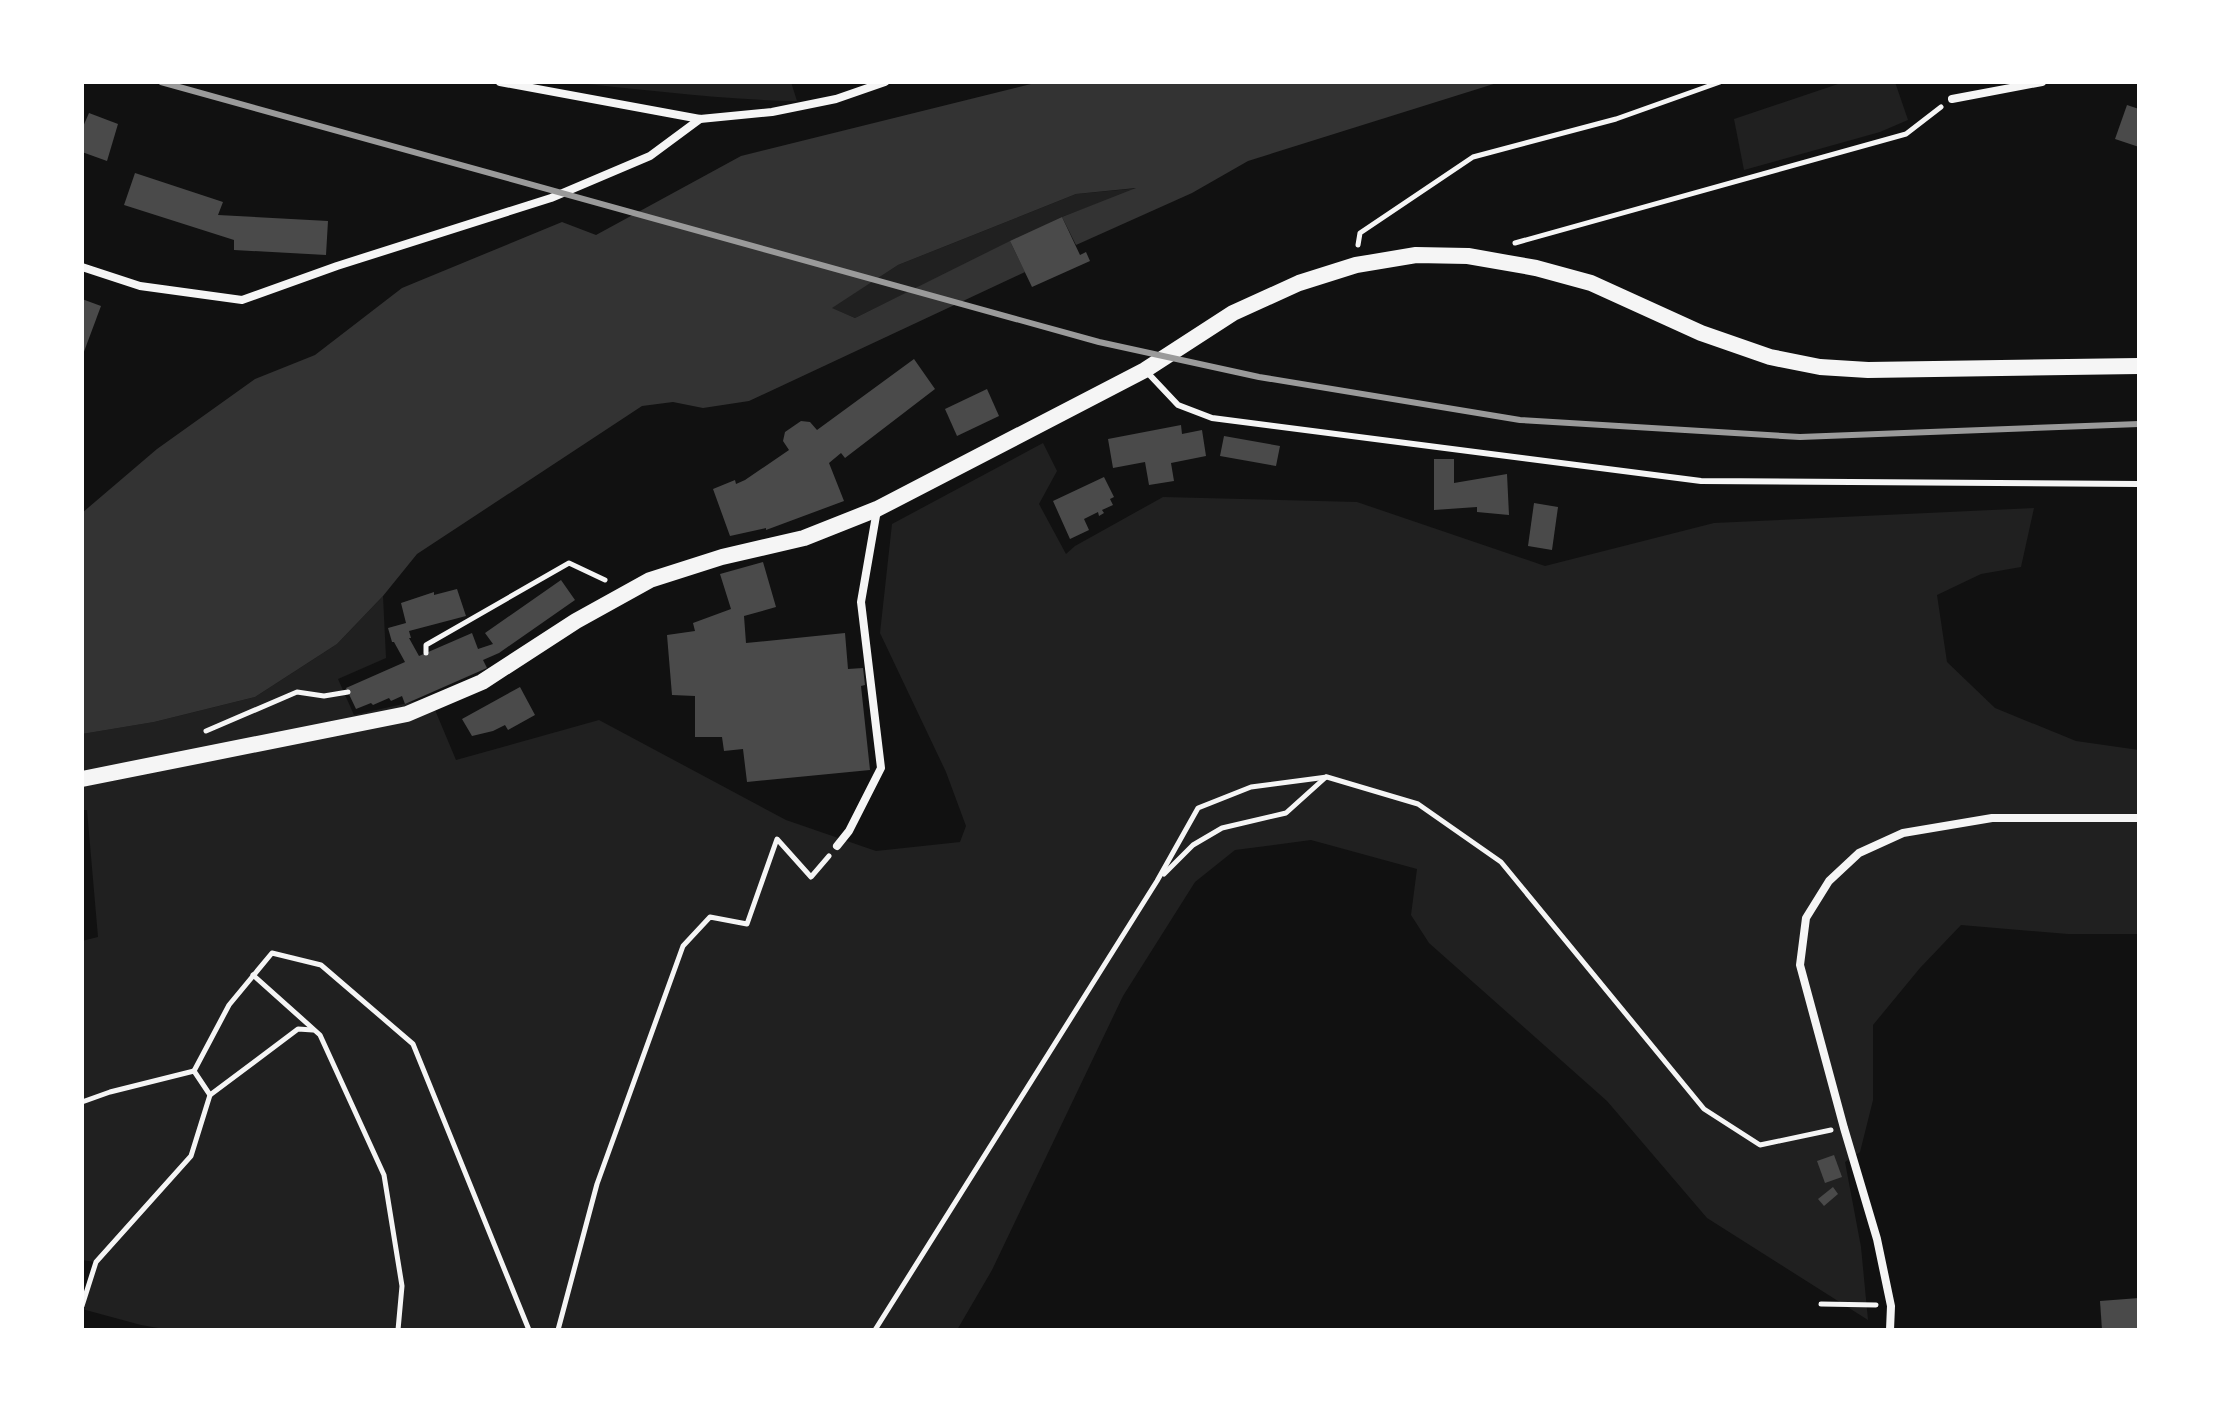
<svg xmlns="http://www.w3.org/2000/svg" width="2221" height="1412" viewBox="0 0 2221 1412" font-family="Poppins,sans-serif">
<rect width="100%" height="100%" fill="#111"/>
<g fill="#202020">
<path d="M565 82H791L797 101C719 100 642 89 565 82Z"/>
<polygon points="1844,82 1895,82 1908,120 1880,132 1744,170 1734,119"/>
<polygon points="1140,188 1062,217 855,318 831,308 898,265 1076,194"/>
<polygon points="1043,443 1057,471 1039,504 1066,554 1075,546 1163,497 1357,502 1545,566 1714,523 2034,508 2021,567 1981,574 1937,595 1947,662 1995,708 2076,741 2139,750 2139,934 2068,934 1961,925 1920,968 1873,1025 1873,1100 1860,1152 1845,1162 1861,1247 1868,1320 1707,1218 1607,1101 1429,943 1411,915 1417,869 1311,840 1235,850 1195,882 1123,996 992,1270 957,1330 170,1330 141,1325 82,1309 95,1262 82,1260 82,941 98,937 87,810 82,810 82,734 154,722 255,697 337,644 383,596 386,658 338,679 354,715 430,698 456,760 599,720 786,820 876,851 960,842 966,826 946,772 880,633 892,524"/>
</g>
<polygon fill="#333" points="1039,82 1500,82 1248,161 1192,193 1076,245 1062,217 1136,188 1076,194 898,265 832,308 855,318 1010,241 1025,272 749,401 703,408 673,402 642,406 417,554 383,596 337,644 255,697 154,722 82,734 82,513 157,449 255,379 315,355 402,288 562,222 596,235 741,156"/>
<g fill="#4a4a4a">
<polygon points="2127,105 2139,109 2139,147 2115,139"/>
<polygon points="89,113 118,124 107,161 82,152 82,129"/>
<polygon points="135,173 223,202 218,215 328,221 326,255 234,250 234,240 124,205"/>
<polygon points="1062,217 1080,255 1086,252 1090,261 1032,287 1010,241"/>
<polygon points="82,299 101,306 82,357"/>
<polygon points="914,359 935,389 845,458 841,453 829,463 844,501 766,530 766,528 730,536 713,489 735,480 736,484 745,480 789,450 783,441 785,432 801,421 810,422 817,430"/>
<polygon points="987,389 999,416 957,436 945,409"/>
<polygon points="1181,425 1182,434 1202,430 1206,456 1171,463 1174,481 1149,485 1145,462 1113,468 1108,439"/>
<polygon points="1224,436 1280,446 1276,466 1220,456"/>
<polygon points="1434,459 1454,459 1454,483 1507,474 1509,515 1477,512 1477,507 1434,510"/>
<polygon points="1104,477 1114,497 1110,499 1113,505 1102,510 1104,513 1099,516 1098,512 1084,519 1089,530 1070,539 1053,501"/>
<polygon points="1534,503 1558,507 1552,550 1528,546"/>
<polygon points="763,562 776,607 744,616 746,643 845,633 848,669 863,668 865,685 861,686 870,770 747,782 743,749 724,751 722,737 695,737 695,696 672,695 667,635 695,631 693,623 731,609 720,574"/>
<polygon points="561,580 575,600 499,653 483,660 487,668 405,704 402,696 391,701 389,698 373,705 371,703 356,709 346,688 405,662 394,642 392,642 388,628 406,623 401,603 434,592 434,595 457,589 466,616 409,631 411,638 409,638 419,656 472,633 478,649 493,644 485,633"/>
<polygon points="520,687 535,715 508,730 505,725 493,731 472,736 462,719"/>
<polygon points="1834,1155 1842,1177 1825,1183 1817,1161"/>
<polygon points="1833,1187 1838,1194 1824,1206 1818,1199"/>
<polygon points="2139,1298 2139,1330 2102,1330 2100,1301"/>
</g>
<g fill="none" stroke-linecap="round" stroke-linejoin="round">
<g stroke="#f5f5f5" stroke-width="5">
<polyline points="1515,243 1906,134 1941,107"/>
<polyline points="1358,245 1360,233 1473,157 1616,119 1720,82"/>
<polyline points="426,653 426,645 569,563 605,580"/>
<polyline points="206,731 297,692 324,696 348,692"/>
<polyline points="1164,874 1193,845 1222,828 1286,813 1326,777"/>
<polyline points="253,975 320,1035 384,1175 402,1286 398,1330"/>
<polyline points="194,1071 229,1005 272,953 321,965 413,1044 529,1330"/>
<polyline points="210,1095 298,1029 313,1030"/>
<polyline points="82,1102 110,1092 194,1071"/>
<polyline points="1821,1304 1876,1305"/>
<polyline points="82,1306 96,1262 191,1156 210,1095 194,1071"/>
<polyline points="558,1330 597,1184 683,946 710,917 747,924 777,839 811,877 829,856"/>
<polyline points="875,1330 1157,881 1198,808 1251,787 1327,777 1418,804 1501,862 1704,1109 1760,1145 1831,1130"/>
</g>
<polyline stroke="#f5f5f5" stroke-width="6" points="1145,370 1178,405 1212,418 1701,481 2139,484"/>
<g stroke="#f5f5f5" stroke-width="8">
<polyline points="500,82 700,119 772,112 836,99 885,82"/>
<polyline points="1952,99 2042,82"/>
<polyline points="82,267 140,286 242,300 337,266 551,198 650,156 700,119"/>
<polyline points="837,846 849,831 881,768 861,602 877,510"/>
<polyline points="1890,1330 1891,1306 1877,1239 1844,1128 1800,965 1806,918 1829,881 1859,853 1903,833 1992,818 2139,818"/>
</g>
<polyline stroke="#f5f5f5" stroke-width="16" points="82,779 407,714 482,682 576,621 650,580 722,557 804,538 877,509 1145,370 1233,313 1299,283 1356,265 1416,255 1468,256 1536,268 1591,283 1701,333 1770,357 1820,367 1868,370 2139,366"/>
<polyline stroke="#9a9a9a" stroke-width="6" points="161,82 1099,342 1259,377 1520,420 1800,437 2139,424"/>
</g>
<rect width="2221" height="1412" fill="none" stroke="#ffffff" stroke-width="168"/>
</svg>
